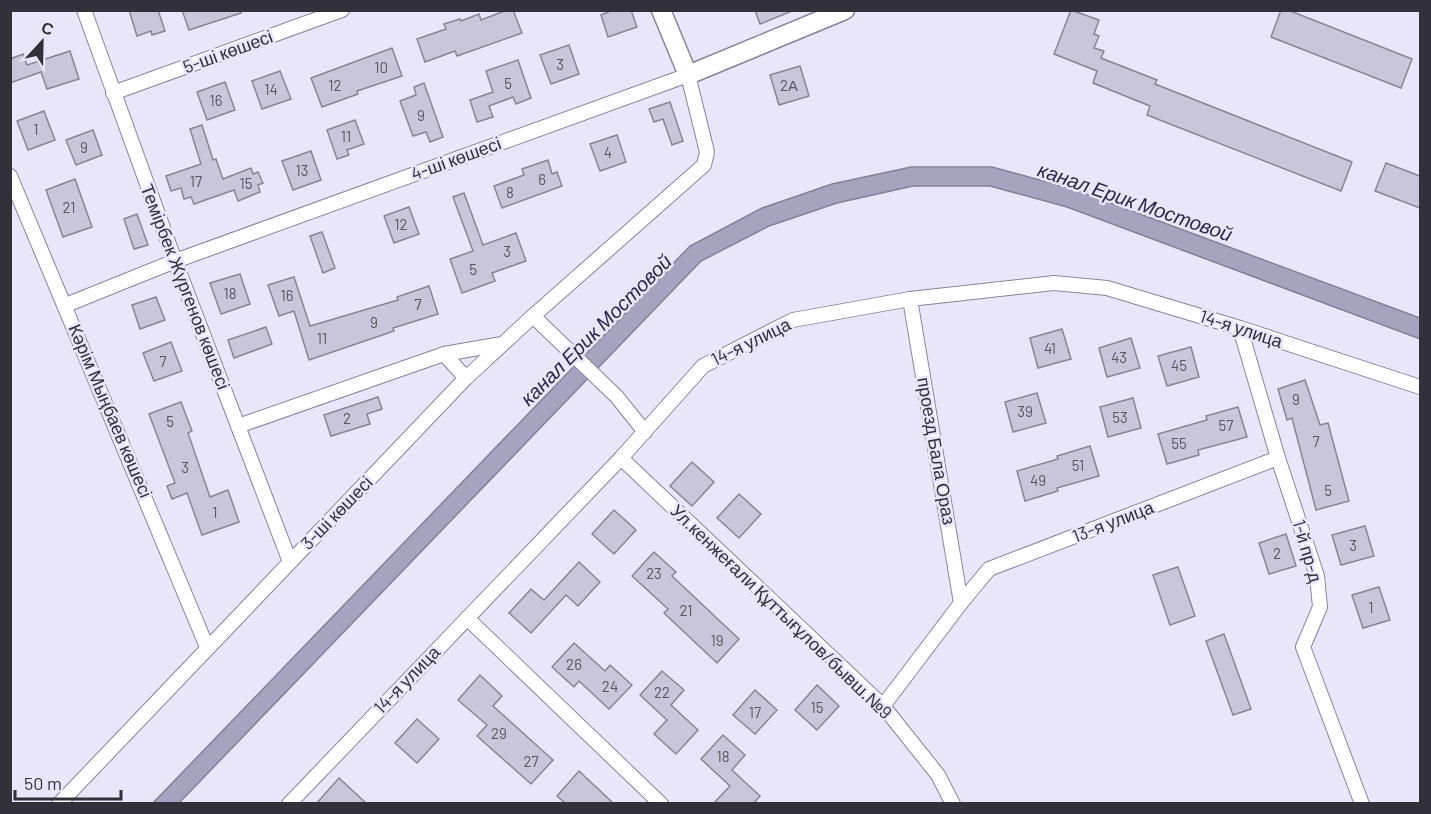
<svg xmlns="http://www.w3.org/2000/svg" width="1431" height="814" viewBox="0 0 1431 814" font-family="Barlow,sans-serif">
<rect width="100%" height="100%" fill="#e9e6fc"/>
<polygon fill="#a6a3c0" stroke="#838198" stroke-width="1.5" points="911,167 992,167 1073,189 1420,318 1420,339 1067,207 990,186 913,186 837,203 769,226 701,261 179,803 152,804 690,246 762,208 832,184"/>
<g fill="#c9c6dc" stroke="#878598" stroke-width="1.5">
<polygon points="129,10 158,10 165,31 152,35 151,31 137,36"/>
<polygon points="182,10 240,10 241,13 189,30"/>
<polygon points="507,10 513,10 522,33 457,56 455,51 425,62 417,39 446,29 444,24 460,19 461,21 479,14 481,20"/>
<polygon points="613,10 631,10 637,27 608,37 601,15"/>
<polygon points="755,10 792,10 792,11 760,24"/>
<polygon points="1071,10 1099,20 1094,34 1099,36 1094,48 1104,51 1101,58 1157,80 1155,84 1352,162 1341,191 1147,115 1150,106 1093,83 1097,71 1054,54"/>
<polygon points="1281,10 1288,10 1412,59 1401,88 1271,37"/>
<polygon points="569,45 579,74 551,84 540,55"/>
<polygon points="392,48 402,76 357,91 358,94 322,107 311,78"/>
<polygon points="70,51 79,79 47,89 41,72 10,83 10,59 23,54 27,65"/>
<polygon points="518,60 531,98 516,104 513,97 489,106 493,117 477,122 470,100 493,92 486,71"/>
<polygon points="800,66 809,96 779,105 770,75"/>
<polygon points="280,71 291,99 262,109 252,81"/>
<polygon points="225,82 235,110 207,120 197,92"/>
<polygon points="424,83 443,137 430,142 426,132 413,136 400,101 416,95 414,87"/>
<polygon points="670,102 683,141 672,145 663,119 654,122 649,109"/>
<polygon points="44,111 55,140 28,150 17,121"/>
<polygon points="355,120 364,144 347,150 349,155 337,159 327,130"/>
<polygon points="202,125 213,160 216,159 223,179 251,168 253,174 258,172 263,183 258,185 260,192 238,201 234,190 194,204 191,197 184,199 181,188 171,191 166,176 201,164 190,129"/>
<polygon points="93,130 102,155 76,165 66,140"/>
<polygon points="617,135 626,162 600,171 590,144"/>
<polygon points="311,151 321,180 293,190 282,161"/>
<polygon points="548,160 552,174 557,172 562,186 502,208 494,186 524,175 522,169"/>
<polygon points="1386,163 1420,176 1420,208 1375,191"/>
<polygon points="75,179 92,227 63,237 46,190"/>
<polygon points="464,193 483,245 516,233 526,261 492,273 495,281 462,293 450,259 473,251 453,197"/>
<polygon points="409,207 419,234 394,243 384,216"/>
<polygon points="137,214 148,245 134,249 124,219"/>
<polygon points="322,232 335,268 323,273 310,236"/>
<polygon points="240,274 250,304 221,314 210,283"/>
<polygon points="294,277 310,326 398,300 397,297 429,286 438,314 393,328 394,331 309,360 294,311 279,316 268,285"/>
<polygon points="156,297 165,320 140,329 132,305"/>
<polygon points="266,327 272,344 234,358 228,340"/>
<polygon points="1062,329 1071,359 1038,368 1030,338"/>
<polygon points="1131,338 1140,368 1107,377 1099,348"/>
<polygon points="171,342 182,371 154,381 143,353"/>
<polygon points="1191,347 1199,377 1167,386 1158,356"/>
<polygon points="1305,380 1320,425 1328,423 1349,501 1316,510 1292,418 1287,420 1278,389"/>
<polygon points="1037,393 1046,423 1013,432 1005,402"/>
<polygon points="378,397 382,409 367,414 370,424 331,436 324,415"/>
<polygon points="1133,398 1141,428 1108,437 1100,407"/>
<polygon points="181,402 192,431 188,433 210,497 228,490 239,522 202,535 187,493 172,499 167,486 175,483 149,414"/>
<polygon points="1238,407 1247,437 1198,450 1199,455 1167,464 1158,434 1207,420 1206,416"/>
<polygon points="1090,446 1099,476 1057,488 1058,491 1025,501 1017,471 1058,459 1057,456"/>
<polygon points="692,462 714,482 692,506 670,486"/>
<polygon points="739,494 761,514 739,538 717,518"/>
<polygon points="614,510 636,530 614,554 592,534"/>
<polygon points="1365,526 1374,556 1341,565 1332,535"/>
<polygon points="1286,534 1296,566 1269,574 1259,543"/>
<polygon points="654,552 676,572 672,576 739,639 717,663 664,613 668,609 632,576"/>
<polygon points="579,562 600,582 578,606 566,595 531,633 509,613 531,589 544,600"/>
<polygon points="1178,567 1195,616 1170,625 1153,575"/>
<polygon points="1379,587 1390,620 1363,628 1352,595"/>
<polygon points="1224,634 1251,709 1233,715 1206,641"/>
<polygon points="574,643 605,671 610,665 632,685 609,709 579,681 574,687 552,667"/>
<polygon points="662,671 684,690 671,705 698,730 676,754 654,734 667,720 640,695"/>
<polygon points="480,675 502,696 493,706 553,760 531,784 477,736 487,725 458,700"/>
<polygon points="817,685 839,706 817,730 795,710"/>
<polygon points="755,690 777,710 755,734 733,715"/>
<polygon points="417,719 439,739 417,763 395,743"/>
<polygon points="723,735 745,755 732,770 760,796 753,804 713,804 730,786 701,759"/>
<polygon points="579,771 614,804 566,804 557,796"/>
<polygon points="339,778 367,804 316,804"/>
</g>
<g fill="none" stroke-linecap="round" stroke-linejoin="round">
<g stroke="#878498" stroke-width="16">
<g id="street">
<polyline points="84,10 175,261 290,562"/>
<polyline points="113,93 342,10"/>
<polyline points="10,176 207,647"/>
<polyline points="910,299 961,603"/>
<polyline points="533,316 617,397 645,432"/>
<polyline points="1240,328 1278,458 1317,576 1320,607 1303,647 1362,804"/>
<polyline points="444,354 466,378"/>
<polyline points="238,426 444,354 502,344"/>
<polyline points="621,458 883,706 938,775 953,804"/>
<polyline points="467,618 661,804"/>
<polyline points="883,706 961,603 989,569 1278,458"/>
<polyline points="59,804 466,378 533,316 704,165 707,152 688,75 175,261 66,305"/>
<polyline points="289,804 621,458 703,366 793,320 910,299 1054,283 1107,288 1240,328 1420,387"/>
</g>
</g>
<g stroke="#878498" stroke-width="21">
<polyline id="secondary" points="661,10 688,75 845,10"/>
</g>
<use href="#street" stroke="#fff" stroke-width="14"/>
<use href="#secondary" stroke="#fff" stroke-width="18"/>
</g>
<g text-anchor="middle" stroke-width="5" stroke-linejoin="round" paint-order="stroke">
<g font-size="15" fill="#585662">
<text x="560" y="70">3</text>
<text x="381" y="73">10</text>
<text x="508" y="89">5</text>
<text x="335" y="91">12</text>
<text x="789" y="91">2А</text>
<text x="271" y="95">14</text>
<text x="216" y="106">16</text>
<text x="421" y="121">9</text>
<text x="36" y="135">1</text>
<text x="346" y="142">11</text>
<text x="84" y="153">9</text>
<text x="608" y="158">4</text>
<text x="302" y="176">13</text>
<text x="542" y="185">6</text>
<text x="196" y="187">17</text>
<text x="246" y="189">15</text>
<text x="510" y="198">8</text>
<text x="69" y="213">21</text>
<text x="401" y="230">12</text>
<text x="507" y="257">3</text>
<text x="473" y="275">5</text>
<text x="230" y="299">18</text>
<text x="287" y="301">16</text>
<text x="418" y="310">7</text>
<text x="374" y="328">9</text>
<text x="322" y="344">11</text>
<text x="1050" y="354">41</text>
<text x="1119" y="363">43</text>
<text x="163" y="367">7</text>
<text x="1179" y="371">45</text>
<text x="1296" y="405">9</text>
<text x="1025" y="417">39</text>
<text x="1120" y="423">53</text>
<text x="347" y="424">2</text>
<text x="170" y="427">5</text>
<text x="1226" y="431">57</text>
<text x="1316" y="447">7</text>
<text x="1179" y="449">55</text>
<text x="1078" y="471">51</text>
<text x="185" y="473">3</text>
<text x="1038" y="486">49</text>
<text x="1328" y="496">5</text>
<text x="215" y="518">1</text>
<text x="1353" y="551">3</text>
<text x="1277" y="559">2</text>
<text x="654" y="579">23</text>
<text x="1371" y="613">1</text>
<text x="686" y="616">21</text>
<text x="717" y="646">19</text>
<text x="574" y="670">26</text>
<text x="610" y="692">24</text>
<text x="662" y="698">22</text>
<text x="817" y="713">15</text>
<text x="755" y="718">17</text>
<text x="499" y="739">29</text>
<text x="723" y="762">18</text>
<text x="531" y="767">27</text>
</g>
<g font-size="18" fill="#323139" stroke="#e9e6fc">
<text transform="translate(228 52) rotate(-20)" y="6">5-ші көшесі</text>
<text transform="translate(456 159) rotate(-20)" y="6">4-ші көшесі</text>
<text transform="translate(185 287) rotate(69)" y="6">Темірбек Жүргенов көшесі</text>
<text transform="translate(1241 329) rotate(18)" y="6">14-я улица</text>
<text transform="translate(751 342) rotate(-26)" y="6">14-я улица</text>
<text transform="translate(110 411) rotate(67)" y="6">Кәрім Мыңбаев көшесі</text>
<text transform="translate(936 451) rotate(80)" y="6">проезд Бала Ораз</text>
<text transform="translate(337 513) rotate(-46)" y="6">3-ші көшесі</text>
<text transform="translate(1113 522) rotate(-21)" y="6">13-я улица</text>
<text transform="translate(1307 551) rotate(74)" y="6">1-й пр-д</text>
<text transform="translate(781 612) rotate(44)" y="6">Ул.кенжеғали Құттығұлов/бывш.№9</text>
<text transform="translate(407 680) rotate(-46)" y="6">14-я улица</text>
</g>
<g font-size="20" font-style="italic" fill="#2e254e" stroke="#e9e6fc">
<text transform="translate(1135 202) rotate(19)" y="7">канал Ерик Мостовой</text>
<text transform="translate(596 330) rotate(-45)" y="7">канал Ерик Мостовой</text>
</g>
</g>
<rect width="1431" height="814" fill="none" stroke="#323139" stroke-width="24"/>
<g transform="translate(42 42) rotate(22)" stroke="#e9e6fc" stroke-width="4.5" paint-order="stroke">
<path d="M0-4.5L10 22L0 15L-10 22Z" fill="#323139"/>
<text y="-9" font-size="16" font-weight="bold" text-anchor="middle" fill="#323139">С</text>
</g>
<path d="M15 790v9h106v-9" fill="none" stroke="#323139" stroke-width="3"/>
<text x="24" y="790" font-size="18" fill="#323139" stroke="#e9e6fc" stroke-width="4.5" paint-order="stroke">50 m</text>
</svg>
